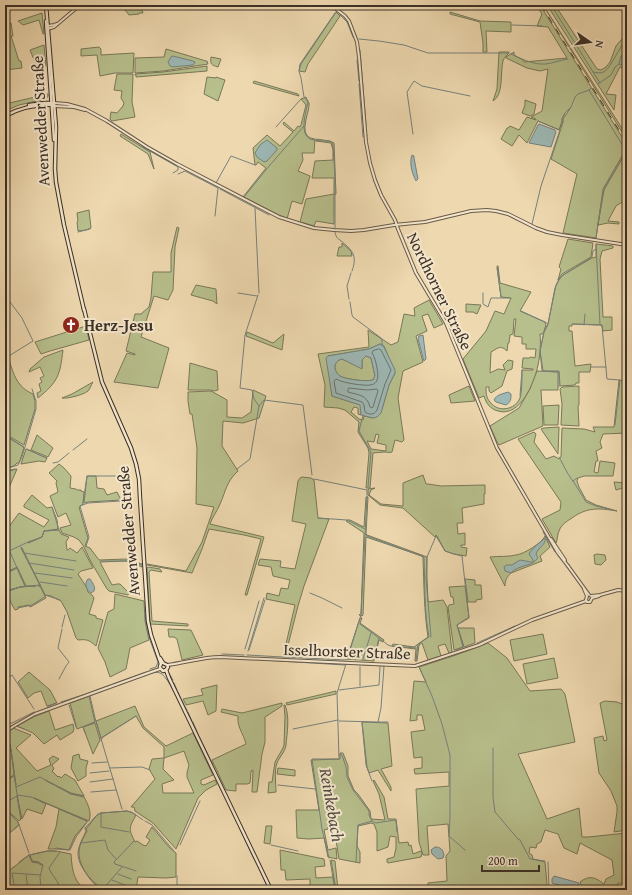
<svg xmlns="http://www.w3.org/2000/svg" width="632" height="895" viewBox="0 0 632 895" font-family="'Gentium Book Plus',serif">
<rect width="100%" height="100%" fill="#eed8af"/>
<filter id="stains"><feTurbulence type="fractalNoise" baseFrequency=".005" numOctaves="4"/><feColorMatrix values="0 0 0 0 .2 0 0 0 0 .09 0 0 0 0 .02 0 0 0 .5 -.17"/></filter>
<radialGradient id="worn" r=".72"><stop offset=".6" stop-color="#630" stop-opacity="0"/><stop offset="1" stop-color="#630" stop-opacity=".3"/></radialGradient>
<g fill="#b7bf8c" stroke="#79785a" fill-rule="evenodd">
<polygon points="121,5 140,5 143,13 139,13 139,14 129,15"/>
<polygon points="536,5 540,5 627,145 627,199 616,206 608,221 619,222 619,224 608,223 598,225 604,190 626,152 625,151 603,189 596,238 563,233 577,174 551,159 563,122 563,119 571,107 565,113 562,119 562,121 559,130 538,121 527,143 519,135 512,146 501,139 507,128 508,128 510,126 519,130 527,117 536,120 536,119 531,117 542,111 548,69 540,71 527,68 506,58 506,57 514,52 514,55 523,60 524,62 567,58 548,27 537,26 542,14"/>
<polygon points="543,5 627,136 627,140"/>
<polygon points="547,5 555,5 597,69 601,70 606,67 610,62 616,46 622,39 627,28 627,40 622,50 627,51 627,69 620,67 606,94 616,95 614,110"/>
<polygon points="336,12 340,16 308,64 305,72 299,71 301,64"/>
<polygon points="450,12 480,21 511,22 511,32 486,31 487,52 483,52 483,43 480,22 450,14"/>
<polygon points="42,13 44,34 43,34 39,20 23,25 18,21"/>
<polygon points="11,23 13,36 11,36 12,39 19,61 21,61 22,68 5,70 5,25"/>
<polygon points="44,45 46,66 37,67 30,50"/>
<polygon points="99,47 101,49 101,55 134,53 133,73 115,73 100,76 97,55 81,56 81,49"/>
<polygon points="166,49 206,61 207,61 208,64 163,71 135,73 135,58 164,57"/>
<path d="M499 52H509V53C506 56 504 58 503 61 500 72 504 95 493 101L497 89Z"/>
<path d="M211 57 221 59 218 67C211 65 210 64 211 57Z"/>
<polygon points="207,66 207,71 136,77 136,75 135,75 135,74 163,72"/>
<polygon points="117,74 133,74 132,102 135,117 112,121 110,119 111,112 117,113 123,106 124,103 121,98 122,91 114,90"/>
<polygon points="207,77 216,78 216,77 225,80 218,101 204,94"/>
<polygon points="254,81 298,94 299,96 253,83"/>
<polygon points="48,94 48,96 46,99 19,105 5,111 5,104"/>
<path d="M306 97C306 98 308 101 309 103 310 113 296 137 315 139L314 153H302L303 160 298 171 310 176 302 204 292 201 287 219 243 197 266 168 258 162 256 165H255L253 148 267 135 280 146 293 132 283 124 284 122 294 131 298 126 300 127 301 125 306 105 301 99Z"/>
<polygon points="525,100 536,104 534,114 530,116 522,113 525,105"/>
<polygon points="121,134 150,152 154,169 148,154 120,136"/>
<polygon points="316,139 330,141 334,143 336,194 334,195 334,224 316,221 314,226 300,222 306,199 334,194 334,178 312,178 315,161 333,160 333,150 331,143 316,141"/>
<polygon points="89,210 91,228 86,230 78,231 77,222 78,221 77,213"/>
<polygon points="177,227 179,228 175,247 173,290 168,300 154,296 141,337 169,348 158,388 114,382 127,353 135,355 135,354 126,351 135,314 141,314 149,307 151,298 153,272 171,272 171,253"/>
<polygon points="568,239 593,243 591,257 562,274 558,280 561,269 559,267"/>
<polygon points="342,243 351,251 352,256 337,256 339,247 342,247"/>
<polygon points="596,244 613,246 613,248 602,251 600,259 603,317 612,317 612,330 603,331 602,325 572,324 572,326 569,326 569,331 572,331 575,366 591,364 590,372 579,372 579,383 576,383 575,385 560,386 559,371 543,371 540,351 544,332 548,324 555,288 559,280 563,275 592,258 596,257"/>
<path d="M497 266H498L500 283 531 292 520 311 545 322 546 325 543 334H540C541 342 540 357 538 365 535 382 520 418 498 411 490 409 486 403 484 396L479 398 463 359 486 331 495 311 504 314 511 298 501 297ZM514 319H516L514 336 522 337V344H526V349H536L535 358 531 357 529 358H523L522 368 533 369V370H522C522 376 522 392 520 398 515 410 498 413 490 402 486 398 486 392 486 387H489V391L491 393 502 386 507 371 512 369 513 361 508 360 503 365 505 370 498 369 490 373 491 352C497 349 500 344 507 351L508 343H509L510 335 513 334Z"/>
<polygon points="196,285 216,289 217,304 213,301 191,295"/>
<path d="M429 300 443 324 434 328 428 314 422 316 427 331 416 336 423 362 403 371 398 398 404 440 402 442 395 440 392 452C389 453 387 452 384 452 380 452 377 453 373 453L370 488H366L369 453 368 448 358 432 359 422 345 410 338 408 324 407 325 385 318 354 369 347 368 330 391 345 398 342 404 314 415 316 414 308ZM380 344 384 346 395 373 389 385 382 409 373 418 364 416 363 420 359 419 351 412 354 407 358 408V414L361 415V405L332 396 328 356 369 349ZM376 434 379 435 377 443 386 445V451L371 449 367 441 374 442Z"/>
<polygon points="466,304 481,305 477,314 473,312 466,312"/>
<polygon points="86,326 89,340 50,351 41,354 35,342"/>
<polygon points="247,332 273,343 284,334 282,350 246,336"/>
<path d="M63 350C60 375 58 382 38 398L37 393 41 391 39 384 42 382 40 378 44 376 40 367 29 372 30 369 44 357Z"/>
<path d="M366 356 371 358 375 376C374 377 374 378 374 379 371 383 344 379 340 376 333 371 333 361 342 359L362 368V360Z"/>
<path d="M9 360C14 375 17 387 33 394L35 401V409L24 445 7 435 5 436V361Z"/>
<polygon points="190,363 217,371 218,390 214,391 211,390 188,390"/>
<polygon points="537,371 558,372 558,390 541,390 543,426 499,445 497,442 490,426 519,408 530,389"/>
<path d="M619 380 627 381 623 417 627 418V433L603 434 600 442 602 448 596 451 598 461H596L594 472 598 473 600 461 615 463 613 476H584L578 478 577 481 579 487 586 500 596 505 617 511C599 508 587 507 572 518 567 521 561 525 559 531 557 535 558 539 556 543L542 519 560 510 561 502 518 439 534 432 536 434 534 442 546 459 554 456 559 459 561 457 562 428 584 429 595 432 593 427H614Z"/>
<path d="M93 382C91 385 90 389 88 391 83 395 67 399 62 398L72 394Z"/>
<polygon points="469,386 475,401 451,403 449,395"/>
<polygon points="579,386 579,405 578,406 579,426 561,425 562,404 560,389 562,387"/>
<path d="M253 390 266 396 259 418 243 423 223 421 222 446 238 471C226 482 226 491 220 504 217 512 212 517 210 524L264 537 247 595H245L261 539 244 535 209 529 202 549 192 573 147 565V564L186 571 202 542 214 507 196 504 197 448 192 414H190L188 401V392L210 391 213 392 227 400V417L242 418 251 412Z"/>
<polygon points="559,405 558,425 544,425 543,406"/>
<polygon points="559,427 558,454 541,429 544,428"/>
<polygon points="37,435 53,448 48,457 31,450"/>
<polygon points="7,437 22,446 24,448 19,463 17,463 14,466 5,468 5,438"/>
<polygon points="26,449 47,458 45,462 39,461 21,464"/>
<polygon points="59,464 64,468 71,476 70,488 76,489 77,490 81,490 81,491 84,492 83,504 79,507 88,538 85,546 90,548 99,560 126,559 142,564 142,567 126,561 100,562 112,585 117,584 120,584 129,593 128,595 109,591 107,589 91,562 84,547 79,540 74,537 62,533 60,528 71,525 66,513 58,517 50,496 58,492 56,483 57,481 49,473"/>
<polygon points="17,469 5,497 5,472"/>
<polygon points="423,475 426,484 428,484 441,486 485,485 485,494 484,494 484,504 462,508 463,523 457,523 458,534 465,533 465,545 461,545 461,547 467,548 466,556 454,554 445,551 437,536 436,535 435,537 403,508 380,505 368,495 368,489 375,488 371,490 369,495 381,504 403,506 403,483"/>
<polygon points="87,476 96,476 97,488 104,489 107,495 117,492 121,500 88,502 84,503"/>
<polygon points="302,477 311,478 314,480 318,518 329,519 304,586 298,606 285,657 283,657 295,605 266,599 267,593 279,596 281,588 288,589 290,580 273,576 271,567 258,565 260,559 281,561 280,567 295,569 306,524 292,521 298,481 300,478"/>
<polygon points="614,482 627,483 626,487 616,490"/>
<path d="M32 495 47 508 52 507 57 520 58 529 44 531 42 537 28 543 42 537 44 531 59 530 61 534 69 537 66 542 67 550H68L70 548 77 553 82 547 93 568 81 571 78 574 87 588 88 592 92 595 94 598 89 614 96 616V618L103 620 96 646C89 640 87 639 78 640L76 638 67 612 61 601 51 596 45 595 22 548H21L40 585 38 586H40L46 598 32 606 30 607 29 605 18 607V609L15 610 5 592V574L17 568 25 586 20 587 9 590V591L20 587 36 586H26L17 567 5 573V532L19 513 44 527 49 520 24 507V505Z"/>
<path d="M366 497H368L366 534 367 535 427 557V578L428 602 443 600 447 607 452 652 449 653 445 644 438 646 441 656 428 660 422 643 419 645 417 661H415L416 649 392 646 393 644 414 647 428 637C424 611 424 584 423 558L422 556 366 537 363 615 362 616 359 615 361 613 364 533 346 521 347 520H350L364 527Z"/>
<path d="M545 536 550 547 540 556 542 561 511 573C507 577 505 580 505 586L490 557C499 556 508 557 516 555 524 554 542 543 545 536Z"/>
<polygon points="597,554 605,555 606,560 601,565 595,564 594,555"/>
<polygon points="148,567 160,569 162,572 151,570 149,572 152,621 188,624 188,626 150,624 147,568"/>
<polygon points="465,579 475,580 475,585 481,585 482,599 476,600 476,602 468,602"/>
<polygon points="465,586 469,617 457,625 463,647 454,650 448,607 449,605 454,604 453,597 451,597 449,587"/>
<polygon points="115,594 144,601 145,621 149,640 130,648 126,669 110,677 105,662 98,648 108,612 114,609"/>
<polygon points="360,618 362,618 360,623 384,640 383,642 379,640 374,661 345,659 347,658"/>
<polygon points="458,628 474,628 475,643 464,647"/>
<polygon points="168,629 191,630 203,655 182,660 177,639 174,637 169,637"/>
<polygon points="543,634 547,654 514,661 510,640"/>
<path d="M488 643 507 658 530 691 561 689 565 694 575 742 518 754 547 819 579 808 582 837H588L627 833V889L624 887 622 883H618V890H580L581 884 580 882C589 875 595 877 604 884L606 879 614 875 612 860 580 843 577 854 564 848 558 834 545 830 541 842 537 844 536 848 530 847 529 853 532 855 533 859 545 862 547 884 545 886 533 890H455V885L431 887V890H428V883L447 881 446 856 450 851 448 824 427 826 429 855H423L419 842 416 789 449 786V772L415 774 414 769 422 768V757L414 758 411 732 425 730 422 715H417V720L410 721 414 681 426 682 419 667 456 655Z"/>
<polygon points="554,658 558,678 527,684 523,664"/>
<polygon points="29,672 50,690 57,703 47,706 41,691 34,693 28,698 18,682"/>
<polygon points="217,685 216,711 208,715 203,701 186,705 183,699 203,695 201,689"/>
<polygon points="336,691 336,694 287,705 286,703"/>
<polygon points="89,696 95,722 77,729 70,703"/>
<polygon points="605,701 617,702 627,706 627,747 623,748 627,761 627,830 614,832 617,812 617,806 611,791 599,773 594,738 603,736 604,741 607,740 600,703"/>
<path d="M282 703V706L265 717V742L262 754 257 792H252L253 770 251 771 250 783 247 784H236V791L226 790 212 760 246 744C243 732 237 728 238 716L221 712 222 709 242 713Z"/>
<path d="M284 705H285C290 717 287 733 286 745 285 752 280 756 277 763 274 771 276 783 276 792L268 793 269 782H272L275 762 283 748 284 745 285 716Z"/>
<path d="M135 706 144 727 166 746 193 733 213 775 201 780V784L204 785 215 780 217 784 206 790 198 798 176 849 153 823 135 811 134 807H131L155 779 149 769 152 759 164 758V747L143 728 136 716 101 738 96 721ZM184 751 189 765 187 773V777L194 793H163L162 784 174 780 163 769 164 758Z"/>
<polygon points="49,711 55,730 73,724 74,729 73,732 60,740 57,735 44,744 33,733 17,726 33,717"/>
<polygon points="362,722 388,723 392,766 381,769 391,787 391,791 378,770 369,773 367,767"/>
<polygon points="95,723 100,740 93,754 83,727"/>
<path d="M13 728 31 735 16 748 37 771 51 765 49 759 53 756 59 759 52 765 54 769 52 771 58 777 59 776 61 778 65 774 75 780 84 796 71 793 45 780 71 794 84 797C88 804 92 813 89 821L34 798 46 804 42 814 27 809 22 819 17 796 21 819 19 821 5 808V781L14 776 16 785 11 749 14 775 5 780V738L9 743H10L5 737V734Z"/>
<polygon points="340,753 343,753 348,766 348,776 354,790 358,794 370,811 371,819 385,820 379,794 373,781 374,780 384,797 388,819 396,819 399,843 408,842 409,846 411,845 413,854 421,851 422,853 421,857 388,863 387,862 387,859 394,857 396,848 396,837 390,836 388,847 377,851 377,832 374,824 371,823 358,826 357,846 360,852 360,863 339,859 336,840 338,836 337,827 338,822 328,823 328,829 324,830 328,850 336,848 337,859 328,857 324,838 309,839 297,838 296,810 319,810 311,760 340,759"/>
<polygon points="79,754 80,759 88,761 86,768 86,776 78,781 71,768 73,756"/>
<polygon points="278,768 295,770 295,776 277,774"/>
<polygon points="5,809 18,822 19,825 5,837"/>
<polygon points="59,809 87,821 87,822 75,836 69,850 56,848 55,849 48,849 56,827"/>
<path d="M127 811 131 812 136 815C129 828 128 828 135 842L137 841 143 845 146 846 150 840 146 837 152 827 169 847 176 853V877L166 878 138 877 136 890C128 890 111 892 104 890 92 886 80 867 79 855 78 847 83 838 87 831L86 829 97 815 101 813Z"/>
<polygon points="266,826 272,826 270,844 264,843"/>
<polygon points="280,850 324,859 325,866 315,867 316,878 333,877 335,890 301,890 301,887 310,886 310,879 286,880 285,870 281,870"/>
<path d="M47 851H56L71 854C72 868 73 885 89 890H82V888L81 889V890H5V877L13 867H14L29 855 32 862 38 863 41 865H43L38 862 32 861 30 855Z"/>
<polygon points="331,860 335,861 338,890 336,890"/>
</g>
<g fill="#9db8b5" stroke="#76827c" fill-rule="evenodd">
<polygon points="626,54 627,55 627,66 624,66 619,64 621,56"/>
<polygon points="173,56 193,61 195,62 194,64 193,65 172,67 170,66 168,62 171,57"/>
<polygon points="539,124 555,130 556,132 551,147 529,143 538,125"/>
<polygon points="267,140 277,148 277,150 267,161 264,162 257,157 255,153 260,145"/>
<path d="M412 155 414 156V158L418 179 416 181C412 173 409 163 412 155Z"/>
<polygon points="423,335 426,359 424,361 418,339 419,336"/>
<path d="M380 344 383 345 395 370V373L389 385 381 413 377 417 373 418 361 415 360 405 332 396 326 358 328 356 369 349ZM366 356 371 358 375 376C374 377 374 378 374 379 371 383 344 379 340 376 333 371 333 361 342 359L362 369V360Z"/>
<path d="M508 392 511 394C511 399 511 402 506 405L496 402 494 400C497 394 503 394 508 392Z"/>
<path d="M545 538C547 545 537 547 536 555L538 557C534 567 519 564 511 573L505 571 504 567 506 565H512L520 560 531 562H533V560L529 554C531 549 541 542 545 538Z"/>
<path d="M88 579H90C92 582 96 587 94 591L91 593C86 590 84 583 88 579Z"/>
<path d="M435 847C440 847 443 849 444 855L443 858 438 859 432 854 431 850Z"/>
<polygon points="554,876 579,883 579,889 566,887 552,883 552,879"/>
</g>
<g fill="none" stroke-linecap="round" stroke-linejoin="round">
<g stroke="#6c746e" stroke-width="1">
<path d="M379 349 381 350 391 370 385 384 377 410C374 415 370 415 365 412L364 405 362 402 336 393 334 381 336 379C342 382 348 383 354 384 370 386 381 388 377 368 376 363 375 357 372 353L373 351Z"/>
<path d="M349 388 367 390 377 389 378 391 373 407 372 408 370 407C367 395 359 395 348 392V390Z"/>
</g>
<g stroke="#76827c" stroke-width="1">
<polyline points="551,5 600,83"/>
<polyline points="339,9 341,5"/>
<polyline points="340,15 347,22 353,37"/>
<polyline points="512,25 542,26"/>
<polyline points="359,39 379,41 404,45 428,53 508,53"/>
<polyline points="360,50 366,125"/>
<path d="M511 54C522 59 533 65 546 64 553 63 561 60 568 59"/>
<polyline points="357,60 359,81"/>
<path d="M593 72C601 74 604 73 609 67L627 37"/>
<polyline points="359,84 363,137"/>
<polyline points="598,84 611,75 615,67 619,64"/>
<polyline points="591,88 589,90 626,151 604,189 600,211 596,238"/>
<polyline points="538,121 560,130"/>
<polyline points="276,127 301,99"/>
<polyline points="560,128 563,122 562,119 565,113 571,107 575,97 578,94 589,90"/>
<polyline points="366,132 367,136"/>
<polyline points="413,134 407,92 414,81 422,86 470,96"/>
<polyline points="141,146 178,167 178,170 173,173"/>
<polyline points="255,165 231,156 216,183 268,210"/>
<polyline points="178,174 185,171 218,188 215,216"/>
<polyline points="220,189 269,215"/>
<polyline points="244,197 270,165 304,126"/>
<polyline points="255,208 259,293"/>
<polyline points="532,224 541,186 560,130"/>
<path d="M335 228V178L333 145 331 142 329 141C323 141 315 141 310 139 299 133 306 112 308 102L304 97 301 78 299 71 300 64 335 13"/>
<polyline points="78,232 90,229"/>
<path d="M335 232C336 237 337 238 340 240 352 250 358 255 352 271"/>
<polyline points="596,244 600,325 602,326 607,379 620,380 615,425"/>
<polyline points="497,268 501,297"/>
<polyline points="238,293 257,296"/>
<polyline points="483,293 483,304 488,307 491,298 510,298"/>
<polyline points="258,295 245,335 240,388 252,390 254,399 259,406"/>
<polyline points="349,299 347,286 351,273"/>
<polyline points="350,302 352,315 353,317 381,338 382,340 382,346"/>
<polyline points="521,311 547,323"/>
<polyline points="573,324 599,325"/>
<polyline points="584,325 585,314"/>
<polyline points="5,362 8,361 9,356 12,354 33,341 22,318 10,302"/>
<polyline points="591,367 606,367"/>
<polyline points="559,387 559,372 542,371 540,351 544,332 548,324 556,285 560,277 592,257 593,251 596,249"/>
<polyline points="520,396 522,370"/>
<polyline points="363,415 359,431 371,452 368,487"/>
<polyline points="5,437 7,436 24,447"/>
<polyline points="499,448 509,467"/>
<polyline points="27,449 46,458"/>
<polyline points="73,450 87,439"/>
<polyline points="559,457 568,474 575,484 586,502 596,506 612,510"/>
<polyline points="53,463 58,462 69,453"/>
<polyline points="5,469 18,465 22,457 36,409 36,401 32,389"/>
<polyline points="237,469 250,459 259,406 264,400 303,405 312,475"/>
<polyline points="511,470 515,476"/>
<polyline points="5,471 15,469"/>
<polyline points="516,478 518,483"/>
<polyline points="314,479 367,490 367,495"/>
<polyline points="573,481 577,478"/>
<polyline points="520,485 522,489"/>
<polyline points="523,491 525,493"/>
<polyline points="83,503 87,476 122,476"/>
<polyline points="531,504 533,507"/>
<polyline points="534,510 536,512"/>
<polyline points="537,514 538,516"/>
<polyline points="318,518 347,520 365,529"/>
<polyline points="539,518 540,519"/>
<polyline points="543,532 555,552"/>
<path d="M365 534 367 536 424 557C425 584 424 611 429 637L418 644 416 661"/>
<polyline points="436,536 445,551 454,554 462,556 469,618 457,625 464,647 455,650"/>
<polyline points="86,546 89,537 80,506 88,503 121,501"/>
<polyline points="21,547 45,595 60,600"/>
<polyline points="10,552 25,586"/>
<polyline points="5,553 28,542 42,537 44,531 59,530 52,507"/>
<polyline points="24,553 76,561"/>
<polyline points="101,561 129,561 141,565"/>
<polyline points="29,563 74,570"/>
<polyline points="5,573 17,568"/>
<polyline points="35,573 72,578"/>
<polyline points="40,582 67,586"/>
<polyline points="8,591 20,587 40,585"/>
<polyline points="310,593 322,598 342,608"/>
<polyline points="18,608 32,605 46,596"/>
<polyline points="145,615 147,628 150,640 158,662 156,667 150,669"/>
<polyline points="360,624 379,638 374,659"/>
<polyline points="62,627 65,615"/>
<polyline points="431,637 426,578 427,557 436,536"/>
<polyline points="379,638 388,645 391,646 416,648"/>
<polyline points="477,643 515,626"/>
<polyline points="245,649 259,601"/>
<polyline points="249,650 265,600"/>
<polyline points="248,651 264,598"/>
<polyline points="222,654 244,655"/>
<polyline points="247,655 283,657"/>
<polyline points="285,657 345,660 346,659"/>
<polyline points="222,658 243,659"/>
<polyline points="245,659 345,665"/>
<polyline points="363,659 371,633"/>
<polyline points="347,660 361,615 367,496"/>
<polyline points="360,667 360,686"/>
<polyline points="419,667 432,696 442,724 450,755 450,816 449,836 465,850"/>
<polyline points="169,673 173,680"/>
<path d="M144 676C149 674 155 671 160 673 165 674 175 693 178 699"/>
<polyline points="59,679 66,666 69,662 58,648 62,629"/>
<polyline points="5,681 12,675 34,709"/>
<polyline points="174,683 177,690"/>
<polyline points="113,684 146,672"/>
<polyline points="339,690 379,685 380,667"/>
<polyline points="91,692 110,685"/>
<polyline points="178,692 181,699"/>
<polyline points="90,696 96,722 122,809"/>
<polyline points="182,701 183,703"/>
<polyline points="61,702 89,693"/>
<polyline points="70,703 124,683"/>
<polyline points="69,705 76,727"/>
<polyline points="184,705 187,710"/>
<polyline points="47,707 56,703"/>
<polyline points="188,712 192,721"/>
<polyline points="40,713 51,709"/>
<polyline points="5,714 10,723 12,723 34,712"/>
<polyline points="186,716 194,733"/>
<polyline points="26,720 33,717"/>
<polyline points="339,721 378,722 381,708 384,666 346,664"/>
<polyline points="193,722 198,734"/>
<polyline points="379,722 388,722"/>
<polyline points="362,723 366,765 372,781"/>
<polyline points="16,726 24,729"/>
<polyline points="293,729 338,720"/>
<polyline points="85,733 83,727 95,722"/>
<polyline points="199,736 213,765"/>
<polyline points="5,738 10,743 16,787 21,819"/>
<polyline points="101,740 103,737 136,716"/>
<polyline points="493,748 493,797 495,812 518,839 520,840 530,859 545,861"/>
<polyline points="339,755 342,755 346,767 347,777 353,790 369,811 369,815 372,821"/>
<polyline points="92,763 107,762"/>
<polyline points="110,768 142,767 150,770"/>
<polyline points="90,773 109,771"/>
<polyline points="5,781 13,776"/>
<polyline points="90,782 113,779"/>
<polyline points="278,785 315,789"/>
<polyline points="16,787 40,777 71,794 84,796"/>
<polyline points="91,792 116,790"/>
<polyline points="17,795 31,797 87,821 87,822 76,837 70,850 56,849"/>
<polyline points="5,803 17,796"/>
<polyline points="5,808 18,822 29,853"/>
<polyline points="101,813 101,827 129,832"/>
<polyline points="145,821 152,825 174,851"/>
<polyline points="239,827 254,859"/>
<path d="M85 828 86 831C83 838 79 844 78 852 77 866 93 884 105 890"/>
<polyline points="85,828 97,815 101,813 127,811 133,813 143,820"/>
<polyline points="6,836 19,825"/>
<polyline points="134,841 114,862 115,864 136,871"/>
<polyline points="81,843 105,840 108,850 116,859"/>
<polyline points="180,845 200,801"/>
<polyline points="271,845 298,851"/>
<path d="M60 852 49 868C51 875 59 880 60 890"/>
<polyline points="29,855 32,861 38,862 43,865 40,877 41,890"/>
<polyline points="329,858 322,829 312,759 339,759 337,693 346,664"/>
<polyline points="330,860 335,890"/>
<polyline points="19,862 29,855 47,851 56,851"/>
<polyline points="256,862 269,890"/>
<polyline points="356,862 358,825 372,821 376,823 395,820 396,821 397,832"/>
<polyline points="118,874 131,879"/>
<polyline points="26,875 28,890"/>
<polyline points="177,876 177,890"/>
<polyline points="112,880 132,888"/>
<polyline points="268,881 271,887"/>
<polyline points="103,889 122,867"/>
<polyline points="15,890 12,873 40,875"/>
<polyline points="542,890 549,888 548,862"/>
</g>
<g stroke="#685a49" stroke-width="4">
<g id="tertiary">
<polyline points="331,5 345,16 349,21 357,42 359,57 366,142 370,163 375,180 381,195 395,220 398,229 416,273 446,323 497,448 558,553 568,566"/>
<polyline points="47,26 54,25 57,24"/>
<polyline points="47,29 54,27 80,5"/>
<polyline points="54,103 67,104 85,109 107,121 147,147 177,164 279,217 314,228 334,230 351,231 364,230 394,225 425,222 471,211 487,210 496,211 508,214 536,228 547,232 562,235 627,245"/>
<polyline points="54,106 74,107 85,110"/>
<polyline points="551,539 565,560"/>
<polyline points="568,566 589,595"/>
<polyline points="584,589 587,596 586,600 587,602 590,602 592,598 599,596"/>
<polyline points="591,596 600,595 618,590 627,591"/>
<path d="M167 665C185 663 202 657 220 657L415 666 479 645 532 620 586 601"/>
<polyline points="5,732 14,726 35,714 151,672 160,669"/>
</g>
</g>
<g stroke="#3b3027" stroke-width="4.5">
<g id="secondary">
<polyline points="46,5 56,127 55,169 56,182 64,225 84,310"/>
<polyline points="46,21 54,140"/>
<polyline points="29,105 45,103 54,103"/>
<path d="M5 116C20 108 36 104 54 105"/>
<polyline points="84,309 102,382 131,448 136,464 139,479 140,498 148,621 151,635 161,664 160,666 160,668 163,671 166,670"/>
<polyline points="160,658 163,663 167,665 168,667 166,670 169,678 271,890"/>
</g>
</g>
<use href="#tertiary" stroke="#f4e6cb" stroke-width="2"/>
<use href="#secondary" stroke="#f4e6cb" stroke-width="2.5"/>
<polyline stroke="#3b3027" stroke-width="1" stroke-dasharray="7 7" stroke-linecap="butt" points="541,5 627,143"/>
</g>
<defs>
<g id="church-disc" transform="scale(0.9)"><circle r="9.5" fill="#8f2418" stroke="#f4e6cb"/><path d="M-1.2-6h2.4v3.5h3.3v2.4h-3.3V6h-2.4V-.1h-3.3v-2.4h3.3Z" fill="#fff"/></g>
</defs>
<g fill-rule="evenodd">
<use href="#church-disc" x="71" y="325"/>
</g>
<g text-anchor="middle" stroke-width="4" stroke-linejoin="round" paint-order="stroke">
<g font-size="16" fill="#3b3027" stroke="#f4e6cb">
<text transform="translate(40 121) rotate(-93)" y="6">Avenwedder Straße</text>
<text transform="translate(440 291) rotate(64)" y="6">Nordhorner Straße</text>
<text transform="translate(128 531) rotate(-95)" y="6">Avenwedder Straße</text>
<text transform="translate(347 651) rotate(2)" y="6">Isselhorster Straße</text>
</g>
<g font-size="16" font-weight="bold" fill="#3b3027" stroke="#f4e6cb" text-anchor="start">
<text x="84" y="331">Herz-Jesu</text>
</g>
<g font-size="17" font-style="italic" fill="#4f4b43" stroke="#f4e6cb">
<text transform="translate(332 805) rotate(80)" y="6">Reinkebach</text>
</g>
</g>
<rect width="632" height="895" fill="none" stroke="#eed8af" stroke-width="20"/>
<rect x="6" y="6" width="620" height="883" fill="none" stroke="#3b3027" stroke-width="2"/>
<rect x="10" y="10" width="612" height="875" fill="none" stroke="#3b3027"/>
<g transform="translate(590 42) rotate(103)" stroke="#f4e6cb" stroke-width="3" paint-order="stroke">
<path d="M0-3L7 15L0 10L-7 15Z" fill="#3b3027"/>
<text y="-6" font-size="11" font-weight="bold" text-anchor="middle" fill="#3b3027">N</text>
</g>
<path d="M482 865v6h57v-6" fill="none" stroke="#3b3027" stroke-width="2"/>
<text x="488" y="865" font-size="12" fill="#3b3027" stroke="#f4e6cb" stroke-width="3" paint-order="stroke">200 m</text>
<rect width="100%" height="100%" filter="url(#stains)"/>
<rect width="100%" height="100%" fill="url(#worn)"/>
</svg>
